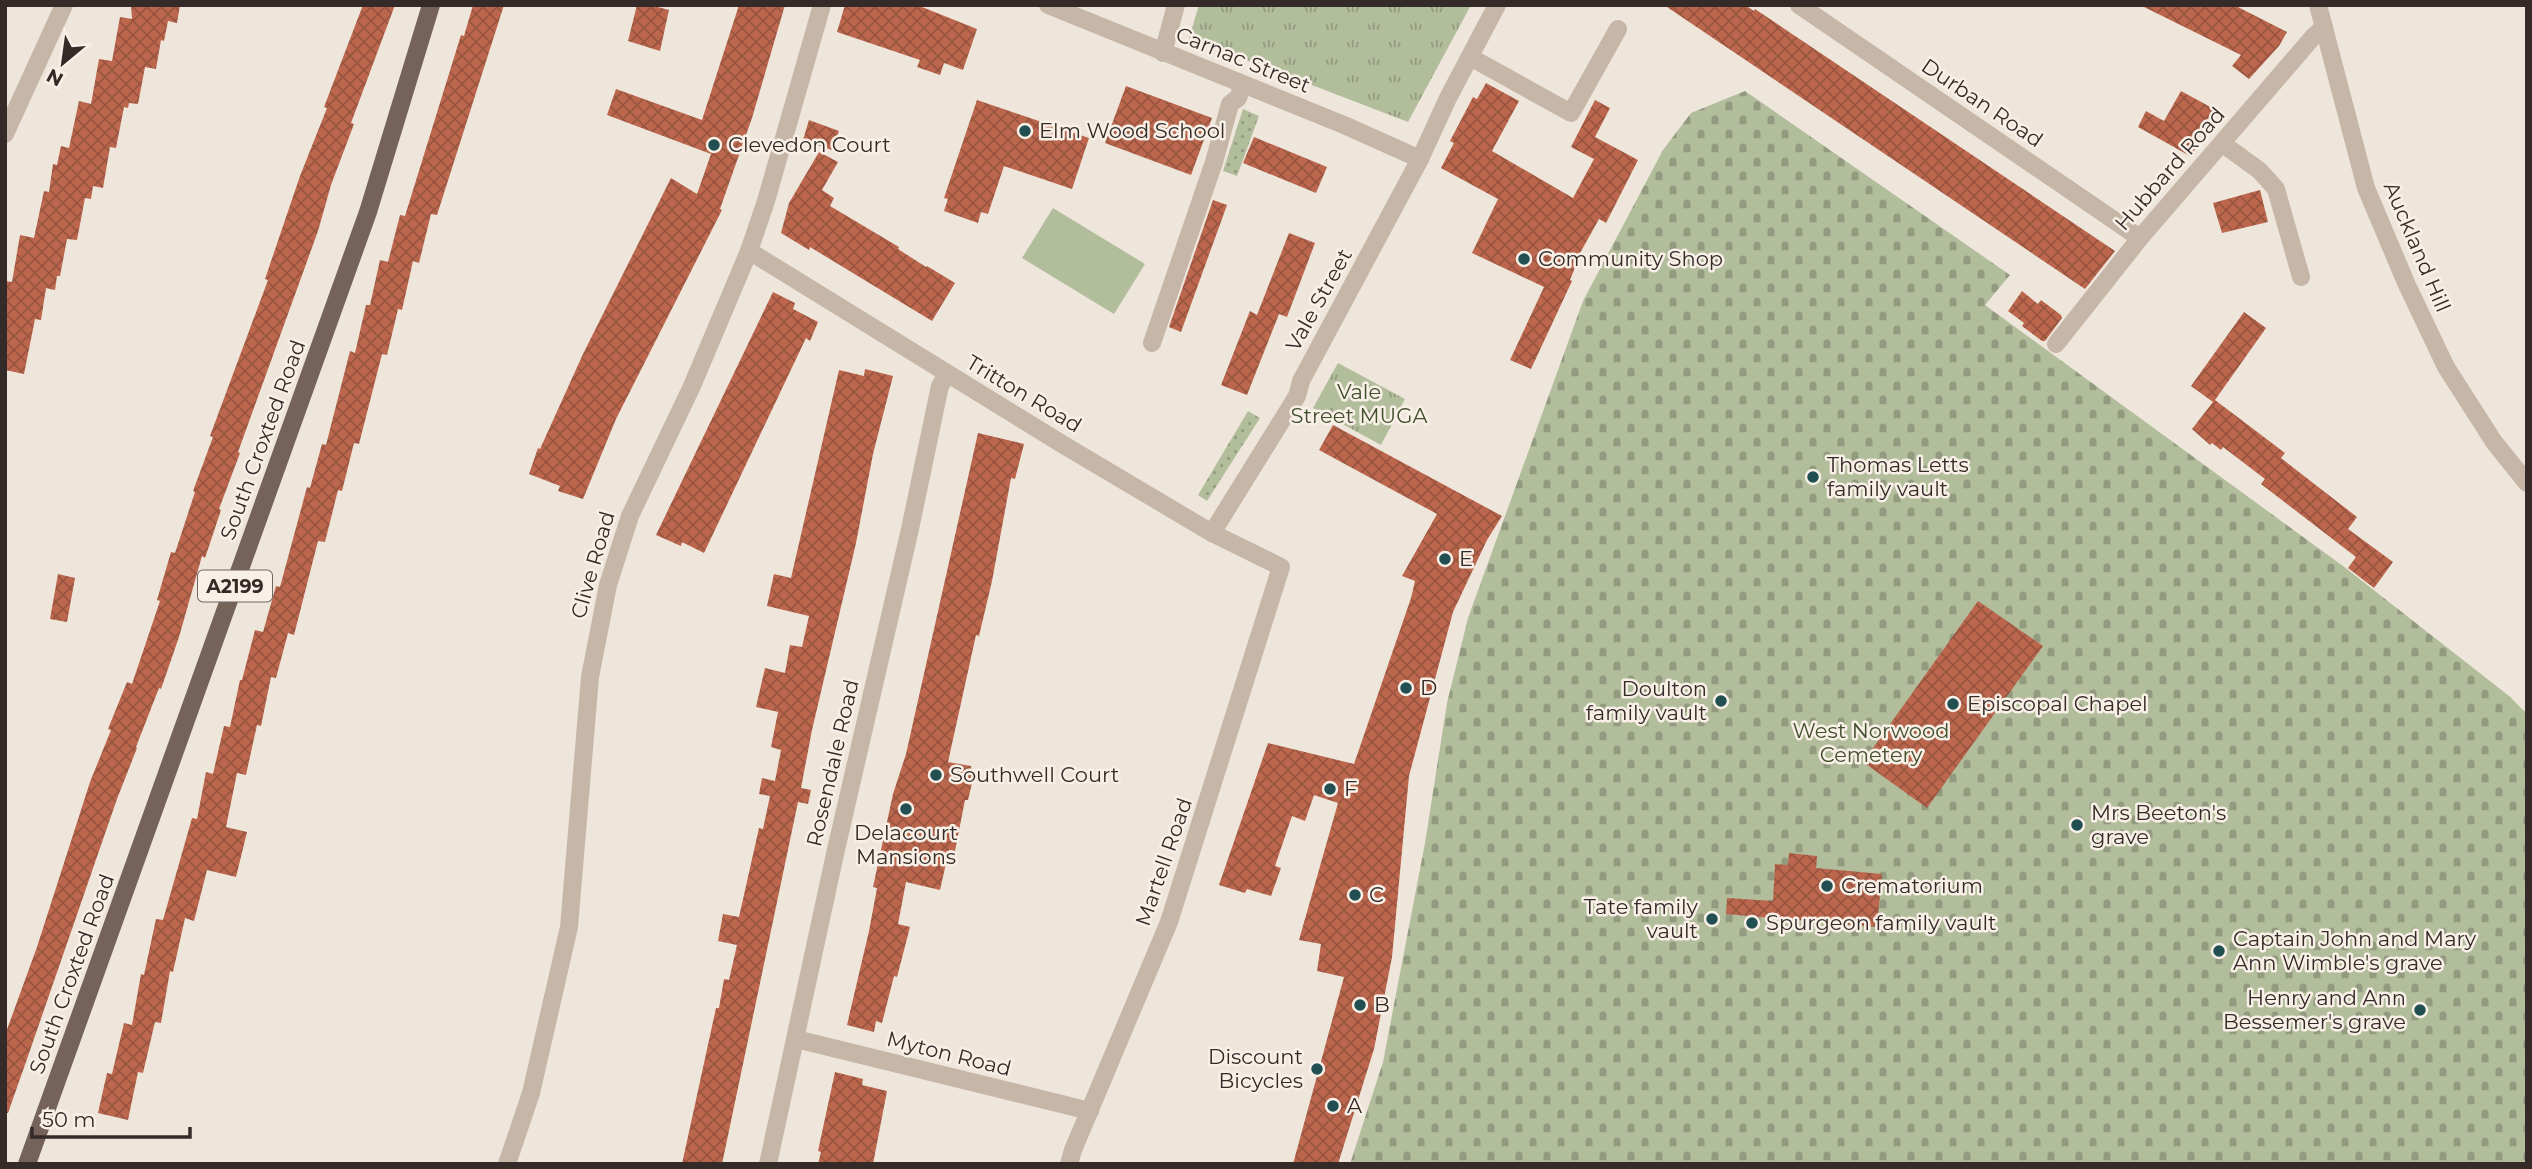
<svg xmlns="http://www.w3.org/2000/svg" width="2532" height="1169" viewBox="0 0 2532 1169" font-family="Montserrat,sans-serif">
<defs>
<pattern id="grass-dots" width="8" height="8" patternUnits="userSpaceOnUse" patternTransform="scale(1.75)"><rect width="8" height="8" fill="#b2bd9c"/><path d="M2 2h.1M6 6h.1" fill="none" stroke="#929a7f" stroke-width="1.8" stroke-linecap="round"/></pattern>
<pattern id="cemetery-stones" width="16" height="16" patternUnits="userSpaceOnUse" patternTransform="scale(1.75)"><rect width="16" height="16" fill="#b2bd9c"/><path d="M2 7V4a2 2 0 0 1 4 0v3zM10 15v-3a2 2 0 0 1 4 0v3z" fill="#929a7f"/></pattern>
<pattern id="park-tufts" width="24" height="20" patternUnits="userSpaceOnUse" patternTransform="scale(1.75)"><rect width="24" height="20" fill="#b2bd9c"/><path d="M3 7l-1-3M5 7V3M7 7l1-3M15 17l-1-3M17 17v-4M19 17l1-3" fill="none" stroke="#929a7f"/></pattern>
<pattern id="building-cross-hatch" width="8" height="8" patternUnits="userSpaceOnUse" patternTransform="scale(1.75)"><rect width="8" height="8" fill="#bc674d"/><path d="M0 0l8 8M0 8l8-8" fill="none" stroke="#9a5540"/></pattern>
</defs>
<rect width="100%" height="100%" fill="#efe6db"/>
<g fill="url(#grass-dots)">
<polygon points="1243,109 1259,116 1237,176 1223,171"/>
<polygon points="1248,411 1260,418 1207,501 1198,495"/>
</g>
<polygon fill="url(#cemetery-stones)" points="1745,91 2010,275 1985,305 2343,566 2509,696 2527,714 2527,1164 1350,1164 1383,1062 1425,843 1447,703 1468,618 1583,301 1663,150 1691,113"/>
<g fill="url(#park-tufts)">
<polygon points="1199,5 1471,5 1408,122 1189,38"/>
<polygon points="1338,363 1405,399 1381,445 1313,408"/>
</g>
<polygon fill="#b2bd9c" points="1053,208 1145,264 1114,314 1022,258"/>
<g fill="url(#building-cross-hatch)">
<polygon points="131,5 180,5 177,23 168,21 164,41 161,40 156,69 145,67 138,104 129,103 128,108 124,107 116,148 110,147 103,188 93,186 91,199 85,198 77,240 67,239 60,276 57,276 55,290 46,288 41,320 35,319 24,374 5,370 5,281 12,282 20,235 34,238 44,191 49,192 53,164 57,165 61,146 69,148 79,101 91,104 99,59 112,61 120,17 132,19"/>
<polygon points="363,5 395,5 351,123 354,124 331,185 318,231 238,452 240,453 219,509 221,510 205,558 202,556 179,637 161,689 159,688 136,747 137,748 117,799 27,1059 8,1113 5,1113 5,1035 37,947 90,782 111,730 108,729 127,682 132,684 160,601 157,600 171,552 175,553 195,492 193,491 213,437 210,436 268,280 265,279 300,176 327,108 324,107"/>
<polygon points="473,5 504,5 437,215 431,214 419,263 413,261 402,310 398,309 387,355 382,354 359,444 354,443 342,491 338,490 325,542 318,541 294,635 288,633 276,678 271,677 261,726 257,725 246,775 237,773 226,827 247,832 236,877 207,870 194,921 185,918 173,972 170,971 161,1023 155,1022 143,1073 138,1072 128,1120 98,1113 107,1073 112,1074 124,1023 132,1025 141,974 144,975 156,919 163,920 192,818 197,819 206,772 213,774 224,726 230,727 240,680 242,680 255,630 263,632 276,586 280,587 307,487 310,488 322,444 326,445 350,351 355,353 366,305 370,305 380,260 388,262 400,215 405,216 461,35 464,36"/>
<polygon points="637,5 650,5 669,10 660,51 628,41"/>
<polygon points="739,5 785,5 752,118 720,209 722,210 616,419 583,499 558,491 560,486 529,474 538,448 540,449 583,354 671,178 697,194 711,154 607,115 616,89 702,120"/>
<polygon points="845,5 917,5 977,29 963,70 944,63 940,75 917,67 920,60 837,32"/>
<polygon points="1664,5 1745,5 1754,11 1755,9 2115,251 2085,289"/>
<polygon points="2140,5 2234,5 2287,32 2279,46 2249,79 2232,66 2241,55"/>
<polygon points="1486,83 1519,101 1492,151 1573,198 1594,159 1571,147 1595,100 1610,108 1595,137 1638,160 1606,223 1599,219 1574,264 1576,265 1570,280 1572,281 1531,369 1510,360 1544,287 1472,253 1498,199 1441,168 1454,143 1450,141 1473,97 1477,99"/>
<polygon points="1126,86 1212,118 1191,175 1105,143"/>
<polygon points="2181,91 2214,109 2197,139 2201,142 2190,156 2138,127 2146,111 2164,121"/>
<polygon points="977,100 1089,138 1072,189 1004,166 988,214 981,212 978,223 944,211 948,199 944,198"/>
<polygon points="809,120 839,131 832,150 803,140"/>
<polygon points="1254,137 1327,167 1316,193 1243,163"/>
<polygon points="819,152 838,162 822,190 834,198 830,206 899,247 898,249 926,267 927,266 955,283 932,321 810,247 809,250 781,233 789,203"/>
<polygon points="2260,190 2268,222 2222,233 2213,203"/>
<polygon points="1213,200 1227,205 1181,332 1169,327"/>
<polygon points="1289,233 1315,243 1287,317 1279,314 1247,395 1221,385 1250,311 1257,315"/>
<polygon points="2022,291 2038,304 2041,300 2061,315 2062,318 2045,341 2042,341 2022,326 2024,323 2008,311"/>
<polygon points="773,292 795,303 793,309 818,322 810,341 806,338 704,553 682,542 681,546 656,535"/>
<polygon points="2244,312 2266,328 2215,400 2285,453 2281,458 2357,517 2348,529 2393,562 2374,588 2348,568 2356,557 2261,484 2265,479 2223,447 2221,450 2212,443 2210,445 2192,429 2213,402 2191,386"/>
<polygon points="865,369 893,376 873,454 856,543 812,730 801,788 811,790 808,804 798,802 722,1164 682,1164 716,1008 719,1008 724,979 729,980 737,945 718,941 723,914 739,917 759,828 763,829 770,796 759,794 762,778 775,781 781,750 771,747 778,712 756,707 765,668 785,673 790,645 802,647 809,616 767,606 774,574 791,578 839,370 864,376"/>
<polygon points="1333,425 1502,516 1487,540 1453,612 1409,776 1392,957 1374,1049 1338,1164 1293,1164 1344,977 1317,971 1321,944 1299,940 1338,803 1314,795 1305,821 1292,816 1275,866 1281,868 1271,896 1247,889 1245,893 1219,885 1268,743 1354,764 1411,598 1415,581 1402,576 1437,514 1319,450"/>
<polygon points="978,433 1024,444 1015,479 1011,478 992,581 979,636 976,635 948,762 971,766 973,779 968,800 965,800 955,851 949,850 940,890 906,882 898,924 910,927 897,977 894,976 882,1023 876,1021 874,1032 847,1025 869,931 877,888 873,887 893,794 906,754"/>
<polygon points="58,574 75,578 67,622 50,619"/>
<polygon points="1978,601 2043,646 1927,808 1863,762"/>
<polygon points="1789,853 1817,856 1816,868 1882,874 1877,927 1726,914 1727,898 1773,901 1775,864 1788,865"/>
<polygon points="835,1072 863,1079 862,1085 887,1091 873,1164 818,1164 821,1152 818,1151"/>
</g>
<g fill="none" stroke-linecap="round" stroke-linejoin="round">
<g stroke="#c6b6a8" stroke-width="18">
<polyline points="1048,5 1344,125 1420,159"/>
<polyline points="1799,5 2140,238"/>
<polyline points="2318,5 2366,188 2407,285 2446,367 2494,442 2527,483"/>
<polyline points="1163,53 1176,5"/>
<polyline points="1470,57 1571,113 1618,29"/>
<polyline points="5,134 64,5"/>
<polyline points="2223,144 2260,171 2276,189 2301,277"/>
<polyline points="749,251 1062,444 1212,533 1281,567 1169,922 1073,1150 1069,1164"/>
<polyline points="1152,343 1214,162 1230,104 1238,98 1243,85"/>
<polyline points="2056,344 2140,238 2313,37 2324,27"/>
<polyline points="1212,533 1297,396 1301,381 1420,159 1448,98 1497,5"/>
<polyline points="796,1039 1090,1111"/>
<polyline points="507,1164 531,1093 569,927 590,677 608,585 630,516 692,386 749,251 766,201 822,5"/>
<polyline points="768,1164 835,854 910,529 937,400 940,386 947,374"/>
</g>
<polyline stroke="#75635a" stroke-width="18" points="27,1164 368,212 431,5"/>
</g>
<g fill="#214f52" stroke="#f8f0e7" stroke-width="2.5">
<circle cx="1025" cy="131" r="7"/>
<circle cx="714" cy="145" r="7"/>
<circle cx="1524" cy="259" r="7"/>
<circle cx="1813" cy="477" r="7"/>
<circle cx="1445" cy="559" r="7"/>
<circle cx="1406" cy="688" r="7"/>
<circle cx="1721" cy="701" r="7"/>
<circle cx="1953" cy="704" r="7"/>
<circle cx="936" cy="775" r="7"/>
<circle cx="1330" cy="789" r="7"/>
<circle cx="906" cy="809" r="7"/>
<circle cx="2077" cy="825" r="7"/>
<circle cx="1827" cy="886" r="7"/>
<circle cx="1355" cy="895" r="7"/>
<circle cx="1712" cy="919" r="7"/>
<circle cx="1752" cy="923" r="7"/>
<circle cx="2219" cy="951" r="7"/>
<circle cx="1360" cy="1005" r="7"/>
<circle cx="2420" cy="1010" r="7"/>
<circle cx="1317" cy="1069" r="7"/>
<circle cx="1333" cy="1106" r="7"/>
</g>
<g text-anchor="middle" stroke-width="5" stroke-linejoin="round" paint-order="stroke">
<rect fill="#f8f0e7" stroke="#6f6661" stroke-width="2" x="198" y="570.5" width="74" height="31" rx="5"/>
<g font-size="19" font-weight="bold" fill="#342b28">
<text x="235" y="593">A2199</text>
</g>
<g font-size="21" fill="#342b28" stroke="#f8f0e7">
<text transform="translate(1243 60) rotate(22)" y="7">Carnac Street</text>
<text transform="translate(1982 103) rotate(34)" y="7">Durban Road</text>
<text transform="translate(2170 169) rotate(-49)" y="7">Hubbard Road</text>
<text transform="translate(2417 247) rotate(67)" y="7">Auckland Hill</text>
<text transform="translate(1319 300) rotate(-61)" y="7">Vale Street</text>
<text transform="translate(1024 394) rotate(31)" y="7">Tritton Road</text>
<text transform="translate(263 440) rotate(-70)" y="7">South Croxted Road</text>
<text transform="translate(593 565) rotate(-74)" y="7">Clive Road</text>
<text transform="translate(833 763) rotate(-77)" y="7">Rosendale Road</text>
<text transform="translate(1164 862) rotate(-71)" y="7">Martell Road</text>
<text transform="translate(72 974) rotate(-70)" y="7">South Croxted Road</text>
<text transform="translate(949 1054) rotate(14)" y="7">Myton Road</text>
</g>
<g font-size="21" fill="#342b28" stroke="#f8f0e7" text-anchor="start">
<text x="1039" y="138">Elm Wood School</text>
<text x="728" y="152">Clevedon Court</text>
<text x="1538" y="266">Community Shop</text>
<text x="1827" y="472">Thomas Letts<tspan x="1827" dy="24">family vault</tspan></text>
<text x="1459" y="566">E</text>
<text x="1420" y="695">D</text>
<text x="1707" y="696" text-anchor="end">Doulton<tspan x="1707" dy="24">family vault</tspan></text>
<text x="1967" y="711">Episcopal Chapel</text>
<text x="950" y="782">Southwell Court</text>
<text x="1344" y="796">F</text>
<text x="2091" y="820">Mrs Beeton's<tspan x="2091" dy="24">grave</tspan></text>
<text x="906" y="840" text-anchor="middle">Delacourt<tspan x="906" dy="24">Mansions</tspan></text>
<text x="1841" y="893">Crematorium</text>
<text x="1369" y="902">C</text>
<text x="1698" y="914" text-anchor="end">Tate family<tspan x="1698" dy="24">vault</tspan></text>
<text x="1766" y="930">Spurgeon family vault</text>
<text x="2233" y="946">Captain John and Mary<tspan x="2233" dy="24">Ann Wimble's grave</tspan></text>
<text x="2406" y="1005" text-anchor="end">Henry and Ann<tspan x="2406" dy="24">Bessemer's grave</tspan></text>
<text x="1374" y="1012">B</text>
<text x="1303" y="1064" text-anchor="end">Discount<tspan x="1303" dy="24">Bicycles</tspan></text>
<text x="1347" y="1113">A</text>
</g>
<g font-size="21" fill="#43502e" stroke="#f8f0e7">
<text x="1359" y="399">Vale<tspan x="1359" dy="24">Street MUGA</tspan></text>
<text x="1871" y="738">West Norwood<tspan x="1871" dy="24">Cemetery</tspan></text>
</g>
</g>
<rect width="2532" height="1169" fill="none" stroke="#342b28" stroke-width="14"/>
<g transform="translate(63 63) rotate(209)" stroke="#f8f0e7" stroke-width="5" paint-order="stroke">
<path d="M0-5L12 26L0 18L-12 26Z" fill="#342b28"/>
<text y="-10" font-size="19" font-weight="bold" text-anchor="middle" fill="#342b28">N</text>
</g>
<path d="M32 1127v10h158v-10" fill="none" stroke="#342b28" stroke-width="3.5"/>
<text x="42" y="1127" font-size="21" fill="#342b28" stroke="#f8f0e7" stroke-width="5" paint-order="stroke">50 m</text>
</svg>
